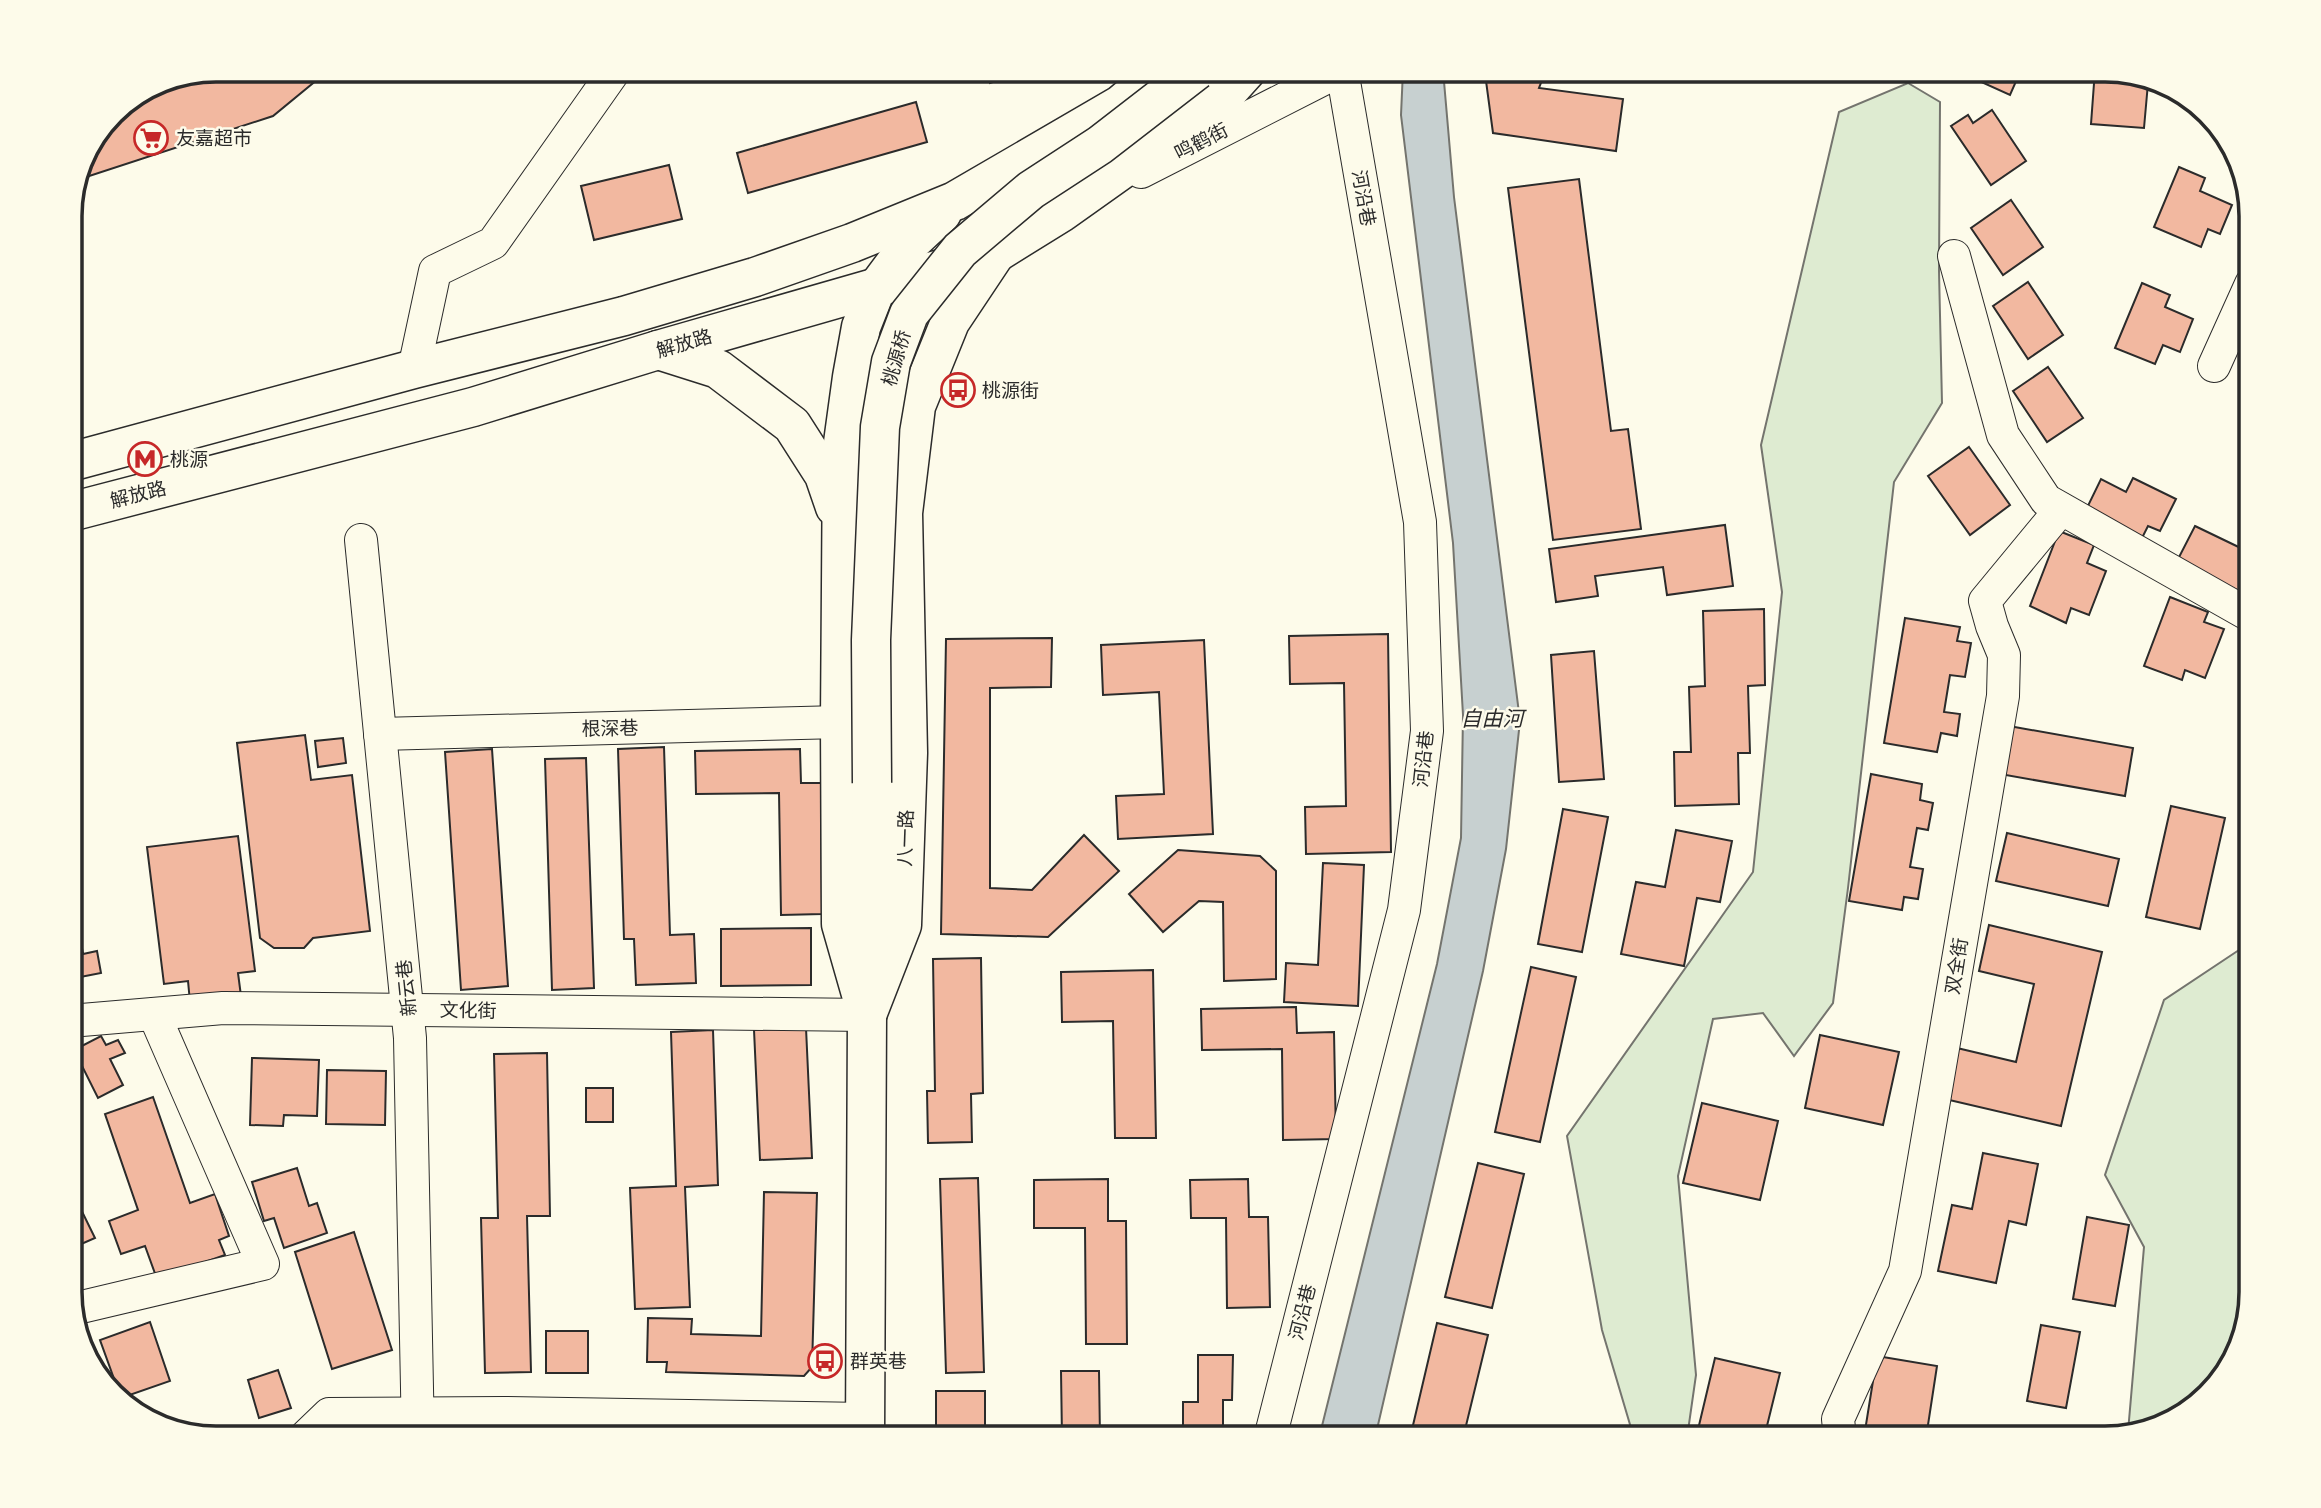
<svg xmlns="http://www.w3.org/2000/svg" width="2321" height="1508" viewBox="0 0 2321 1508" font-family="'Fira Sans Condensed','Noto Sans SC',sans-serif">
<rect width="100%" height="100%" fill="#fdfbea"/>
<g fill="#deebd1" stroke="#74746e" stroke-width="2">
<polygon points="1908,83 1940,102 1939,271 1942,403 1894,482 1848,888 1833,1003 1794,1056 1763,1013 1713,1019 1678,1176 1696,1375 1687,1438 1634,1438 1602,1330 1567,1136 1753,872 1782,592 1761,445 1839,112"/>
<polygon points="2251,942 2251,1292 2227,1373 2177,1419 2128,1432 2144,1247 2105,1175 2164,1000"/>
</g>
<polygon fill="#c7d0d0" stroke="#74746e" stroke-width="2" points="1403,70 1443,70 1454,197 1520,721 1506,849 1483,971 1375,1438 1319,1438 1437,964 1461,838 1463,715 1453,543 1401,115"/>
<g fill="#f2b8a0" stroke="#2b2b2b" stroke-width="2">
<polygon points="217,70 329,70 273,116 77,180 81,160 113,113 161,81"/>
<polygon points="986,70 1030,70 990,83"/>
<polygon points="1492,70 1546,70 1539,88 1623,99 1616,151 1493,133 1486,81"/>
<polygon points="1970,70 2021,70 2010,95 1968,76"/>
<polygon points="2095,70 2104,70 2148,83 2144,128 2091,124"/>
<polygon points="916,102 927,142 748,193 737,153"/>
<polygon points="1992,110 2026,161 1991,185 1951,126 1968,115 1973,123"/>
<polygon points="669,165 682,219 594,240 581,186"/>
<polygon points="2179,167 2205,178 2200,191 2232,205 2220,234 2208,229 2201,247 2154,227"/>
<polygon points="1579,179 1611,431 1628,429 1641,529 1553,540 1508,188"/>
<polygon points="2011,200 2043,247 2003,275 1971,228"/>
<polygon points="2028,282 2063,335 2028,359 1993,306"/>
<polygon points="2142,283 2170,295 2165,307 2193,319 2180,352 2163,345 2155,364 2115,348"/>
<polygon points="2048,367 2083,418 2047,442 2013,391"/>
<polygon points="1969,447 2010,505 1970,535 1928,476"/>
<polygon points="2133,478 2176,499 2160,531 2148,526 2140,542 2084,514 2101,479 2126,492"/>
<polygon points="1725,525 1733,586 1667,595 1663,567 1595,576 1598,596 1556,602 1549,549"/>
<polygon points="2195,526 2251,553 2251,597 2177,561"/>
<polygon points="2059,531 2094,545 2087,563 2106,571 2089,615 2071,608 2066,623 2030,606"/>
<polygon points="2170,597 2208,612 2204,622 2224,629 2205,678 2185,670 2182,680 2144,666"/>
<polygon points="1764,609 1765,685 1748,686 1750,753 1738,753 1739,804 1675,806 1674,752 1691,752 1689,687 1705,686 1703,611"/>
<polygon points="1905,618 1960,627 1957,641 1971,643 1965,677 1950,675 1944,712 1960,714 1957,736 1941,733 1937,752 1884,743"/>
<polygon points="1388,634 1391,852 1306,854 1305,807 1346,806 1344,683 1290,684 1289,636"/>
<polygon points="1052,638 1051,687 990,688 990,888 1032,890 1084,835 1119,871 1048,937 941,934 946,639"/>
<polygon points="1204,640 1213,834 1118,839 1116,796 1164,794 1159,692 1103,695 1101,645"/>
<polygon points="1594,651 1604,779 1559,782 1551,655"/>
<polygon points="2009,726 2133,748 2125,796 2000,774"/>
<polygon points="305,735 311,780 352,775 370,931 313,938 304,948 274,948 260,938 237,743"/>
<polygon points="343,738 346,763 318,767 315,741"/>
<polygon points="664,747 670,935 694,934 696,983 636,985 634,939 624,939 618,749"/>
<polygon points="492,749 508,986 461,990 445,752"/>
<polygon points="800,749 801,783 821,783 822,914 781,915 779,793 696,794 695,751"/>
<polygon points="586,758 594,988 552,990 545,759"/>
<polygon points="1871,774 1922,784 1920,800 1933,803 1928,830 1917,828 1910,867 1923,869 1918,899 1904,897 1902,910 1849,901"/>
<polygon points="2171,806 2225,818 2200,929 2146,917"/>
<polygon points="1563,809 1608,817 1582,952 1538,944"/>
<polygon points="1676,830 1732,841 1720,902 1697,898 1684,966 1621,954 1636,882 1665,887"/>
<polygon points="2007,833 2119,859 2108,906 1996,881"/>
<polygon points="238,836 255,971 238,973 241,996 190,1002 188,981 164,984 147,847"/>
<polygon points="1178,850 1260,856 1276,871 1276,979 1224,981 1223,902 1199,901 1163,932 1129,894"/>
<polygon points="1323,863 1364,865 1358,1006 1284,1002 1286,963 1318,965"/>
<polygon points="78,925 83,954 97,951 101,973 70,979 70,927"/>
<polygon points="1989,925 2102,952 2061,1126 1945,1099 1957,1048 2016,1062 2034,984 1979,971"/>
<polygon points="811,928 811,985 721,986 721,929"/>
<polygon points="981,958 983,1093 971,1094 972,1142 928,1143 927,1091 935,1091 933,959"/>
<polygon points="1531,967 1576,977 1540,1142 1495,1132"/>
<polygon points="1153,970 1156,1138 1115,1138 1113,1021 1062,1022 1061,972"/>
<polygon points="1296,1007 1297,1033 1334,1032 1336,1139 1283,1140 1282,1049 1202,1050 1201,1009"/>
<polygon points="806,1028 812,1158 760,1160 754,1030"/>
<polygon points="713,1030 718,1185 685,1187 690,1307 635,1309 630,1188 676,1186 671,1032"/>
<polygon points="1820,1035 1899,1052 1883,1125 1805,1108"/>
<polygon points="101,1036 106,1045 118,1040 125,1053 110,1059 123,1085 98,1098 74,1050"/>
<polygon points="547,1053 550,1216 527,1216 531,1372 485,1373 481,1218 498,1218 494,1054"/>
<polygon points="252,1058 319,1060 317,1116 284,1115 283,1126 250,1125"/>
<polygon points="327,1070 386,1071 385,1125 326,1124"/>
<rect x="586" y="1088" width="27" height="34"/>
<polygon points="153,1097 190,1203 215,1194 229,1236 219,1240 225,1255 157,1279 145,1246 121,1254 109,1221 138,1210 105,1114"/>
<polygon points="1702,1103 1778,1121 1760,1200 1683,1183"/>
<polygon points="1983,1153 2038,1164 2026,1225 2009,1221 1996,1283 1938,1271 1952,1205 1972,1209"/>
<polygon points="1478,1163 1524,1174 1492,1308 1445,1297"/>
<polygon points="297,1168 309,1206 317,1203 327,1233 284,1248 274,1218 264,1221 252,1182"/>
<polygon points="978,1178 984,1372 946,1373 940,1179"/>
<polygon points="1108,1179 1108,1221 1126,1221 1127,1344 1086,1344 1085,1228 1034,1228 1034,1180"/>
<polygon points="1248,1179 1249,1217 1268,1217 1270,1307 1227,1308 1226,1218 1191,1218 1190,1180"/>
<polygon points="70,1187 95,1238 70,1249"/>
<polygon points="764,1192 817,1193 812,1367 804,1376 666,1372 667,1362 647,1362 648,1318 692,1319 691,1334 761,1336"/>
<polygon points="2087,1217 2129,1225 2115,1306 2073,1299"/>
<polygon points="354,1232 392,1350 332,1369 295,1252"/>
<polygon points="150,1322 170,1381 121,1398 100,1340"/>
<polygon points="1437,1323 1488,1335 1463,1438 1410,1438"/>
<polygon points="2041,1325 2080,1332 2066,1408 2027,1401"/>
<rect x="546" y="1331" width="42" height="42"/>
<polygon points="1198,1355 1233,1355 1232,1400 1223,1400 1223,1438 1183,1438 1183,1402 1198,1402"/>
<polygon points="1877,1356 1937,1366 1926,1438 1864,1437"/>
<polygon points="1715,1358 1780,1373 1764,1438 1696,1438"/>
<polygon points="278,1370 291,1408 259,1418 248,1380"/>
<polygon points="1061,1371 1099,1371 1100,1438 1062,1438"/>
<rect x="936" y="1391" width="49" height="47"/>
<polygon points="479,1424 481,1438 438,1438 437,1432"/>
<rect x="550" y="1431" width="36" height="7"/>
</g>
<g fill="none" stroke-linecap="round" stroke-linejoin="round">
<g stroke="#2b2b2b" stroke-width="34">
<g id="minor">
<polyline points="1141,172 1341,70"/>
<polyline points="1954,256 2003,435 2046,500 2251,616"/>
<polyline points="2214,366 2251,284"/>
<polyline points="414,369 435,271 493,243 615,70"/>
<polyline points="361,540 410,1038 418,1438"/>
<polyline points="380,734 840,722"/>
<polyline points="70,1021 223,1008 867,1015"/>
<polyline points="73,1309 263,1264 154,1014"/>
<polyline points="304,1438 329,1414 503,1413 865,1419"/>
<polyline points="1270,1438 1404,910 1427,731 1420,522 1342,70"/>
<polyline points="1840,1438 1838,1419 1905,1271 2003,696 2004,655 1992,626 1985,601 2061,509"/>
</g>
</g>
<g stroke="#2b2b2b" stroke-width="41">
<g id="major">
<polyline points="658,350 718,369 792,425 824,475 835,507"/>
<polyline points="70,462 414,369 624,316 755,277 852,243 955,201 1120,105 1162,70"/>
<polyline points="70,512 473,407 658,350 996,253 1062,212 1221,99 1247,70"/>
<polyline points="867,1015 841,924 840,722 842,450 852,377 861,327 876,289 911,242 942,213"/>
<polyline points="867,1015 902,925 908,753 903,513 916,406 950,322 996,253"/>
<polyline points="865,1438 867,1015 872,783"/>
</g>
</g>
<use href="#minor" stroke="#fdfbea" stroke-width="32"/>
<use href="#major" stroke="#fdfbea" stroke-width="38"/>
<g stroke="#2b2b2b" stroke-width="41" stroke-linecap="butt">
<polyline id="major-bridge" points="872,783 871,640 880,427 891,362 909,314 960,250 1031,190 1100,145 1197,70"/>
</g>
<use href="#major-bridge" stroke="#fdfbea" stroke-width="38"/>
</g>
<defs>
<g id="supermarket-ring" transform="scale(1.75)"><circle r="9.5" fill="#fdfbea" stroke="#c62828" stroke-width="1.5"/><path d="M-6-5.5h2.5l.6 2H6L4.5 2H-2.5L-4.4-4H-6ZM-1.5 3.2a1.3 1.3 0 1 0 .1 0ZM3 3.2a1.3 1.3 0 1 0 .1 0Z" fill="#c62828"/></g>
<g id="bus-ring" transform="scale(1.75)"><circle r="9.5" fill="#fdfbea" stroke="#c62828" stroke-width="1.5"/><path d="M-5-6H5V4H4V6H2V4H-2V6H-4V4H-5ZM-3.5-4V0h7V-4ZM-3.5 1.2v1.5H-2V1.2ZM2 1.2v1.5H3.5V1.2Z" fill="#c62828"/></g>
<g id="metro-ring" transform="scale(1.75)"><circle r="9.5" fill="#fdfbea" stroke="#c62828" stroke-width="1.5"/><path d="M-5.5 5V-5H-3L0 0L3-5H5.5V5H3V-.5L0 4L-3-.5V5Z" fill="#c62828"/></g>
</defs>
<g fill-rule="evenodd">
<use href="#supermarket-ring" x="151" y="138"/>
<use href="#bus-ring" x="958" y="390"/>
<use href="#metro-ring" x="145" y="459"/>
<use href="#bus-ring" x="825" y="1361"/>
</g>
<g text-anchor="middle" stroke-width="5" stroke-linejoin="round" paint-order="stroke">
<g font-size="19" fill="#2b2b2b" stroke="#fdfbea" text-anchor="start">
<text x="176" y="145">友嘉超市</text>
<text x="982" y="397">桃源街</text>
<text x="170" y="466">桃源</text>
<text x="850" y="1368">群英巷</text>
</g>
<g font-size="19" fill="#2b2b2b" stroke="#fdfbea">
<text transform="translate(1201 141) rotate(-27)" y="7">鸣鹤街</text>
<text transform="translate(1364 198) rotate(80)" y="7">河沿巷</text>
<text transform="translate(684 343) rotate(-16)" y="7">解放路</text>
<text transform="translate(896 358) rotate(-74)" y="7">桃源桥</text>
<text transform="translate(138 494) rotate(-14)" y="7">解放路</text>
<text transform="translate(610 728) rotate(-1)" y="7">根深巷</text>
<text transform="translate(1423 759) rotate(-84)" y="7">河沿巷</text>
<text transform="translate(905 838) rotate(-88)" y="7">八一路</text>
<text transform="translate(1956 966) rotate(-81)" y="7">双全街</text>
<text transform="translate(406 988) rotate(-96)" y="7">新云巷</text>
<text transform="translate(468 1010) rotate(1)" y="7">文化街</text>
<text transform="translate(1302 1312) rotate(-76)" y="7">河沿巷</text>
</g>
<g font-size="21" font-style="italic" fill="#2b2b2b" stroke="#fdfbea">
<text x="1492" y="726">自由河</text>
</g>
</g>
<path d="M0 0H2321V1508H0ZM216 82H2105A134 134 0 0 1 2239 216V1292A134 134 0 0 1 2105 1426H216A134 134 0 0 1 82 1292V216A134 134 0 0 1 216 82Z" fill="#fdfbea" fill-rule="evenodd"/>
<path fill="none" stroke="#2b2b2b" stroke-width="3.5" d="M216 82H2105A134 134 0 0 1 2239 216V1292A134 134 0 0 1 2105 1426H216A134 134 0 0 1 82 1292V216A134 134 0 0 1 216 82Z"/>
</svg>
